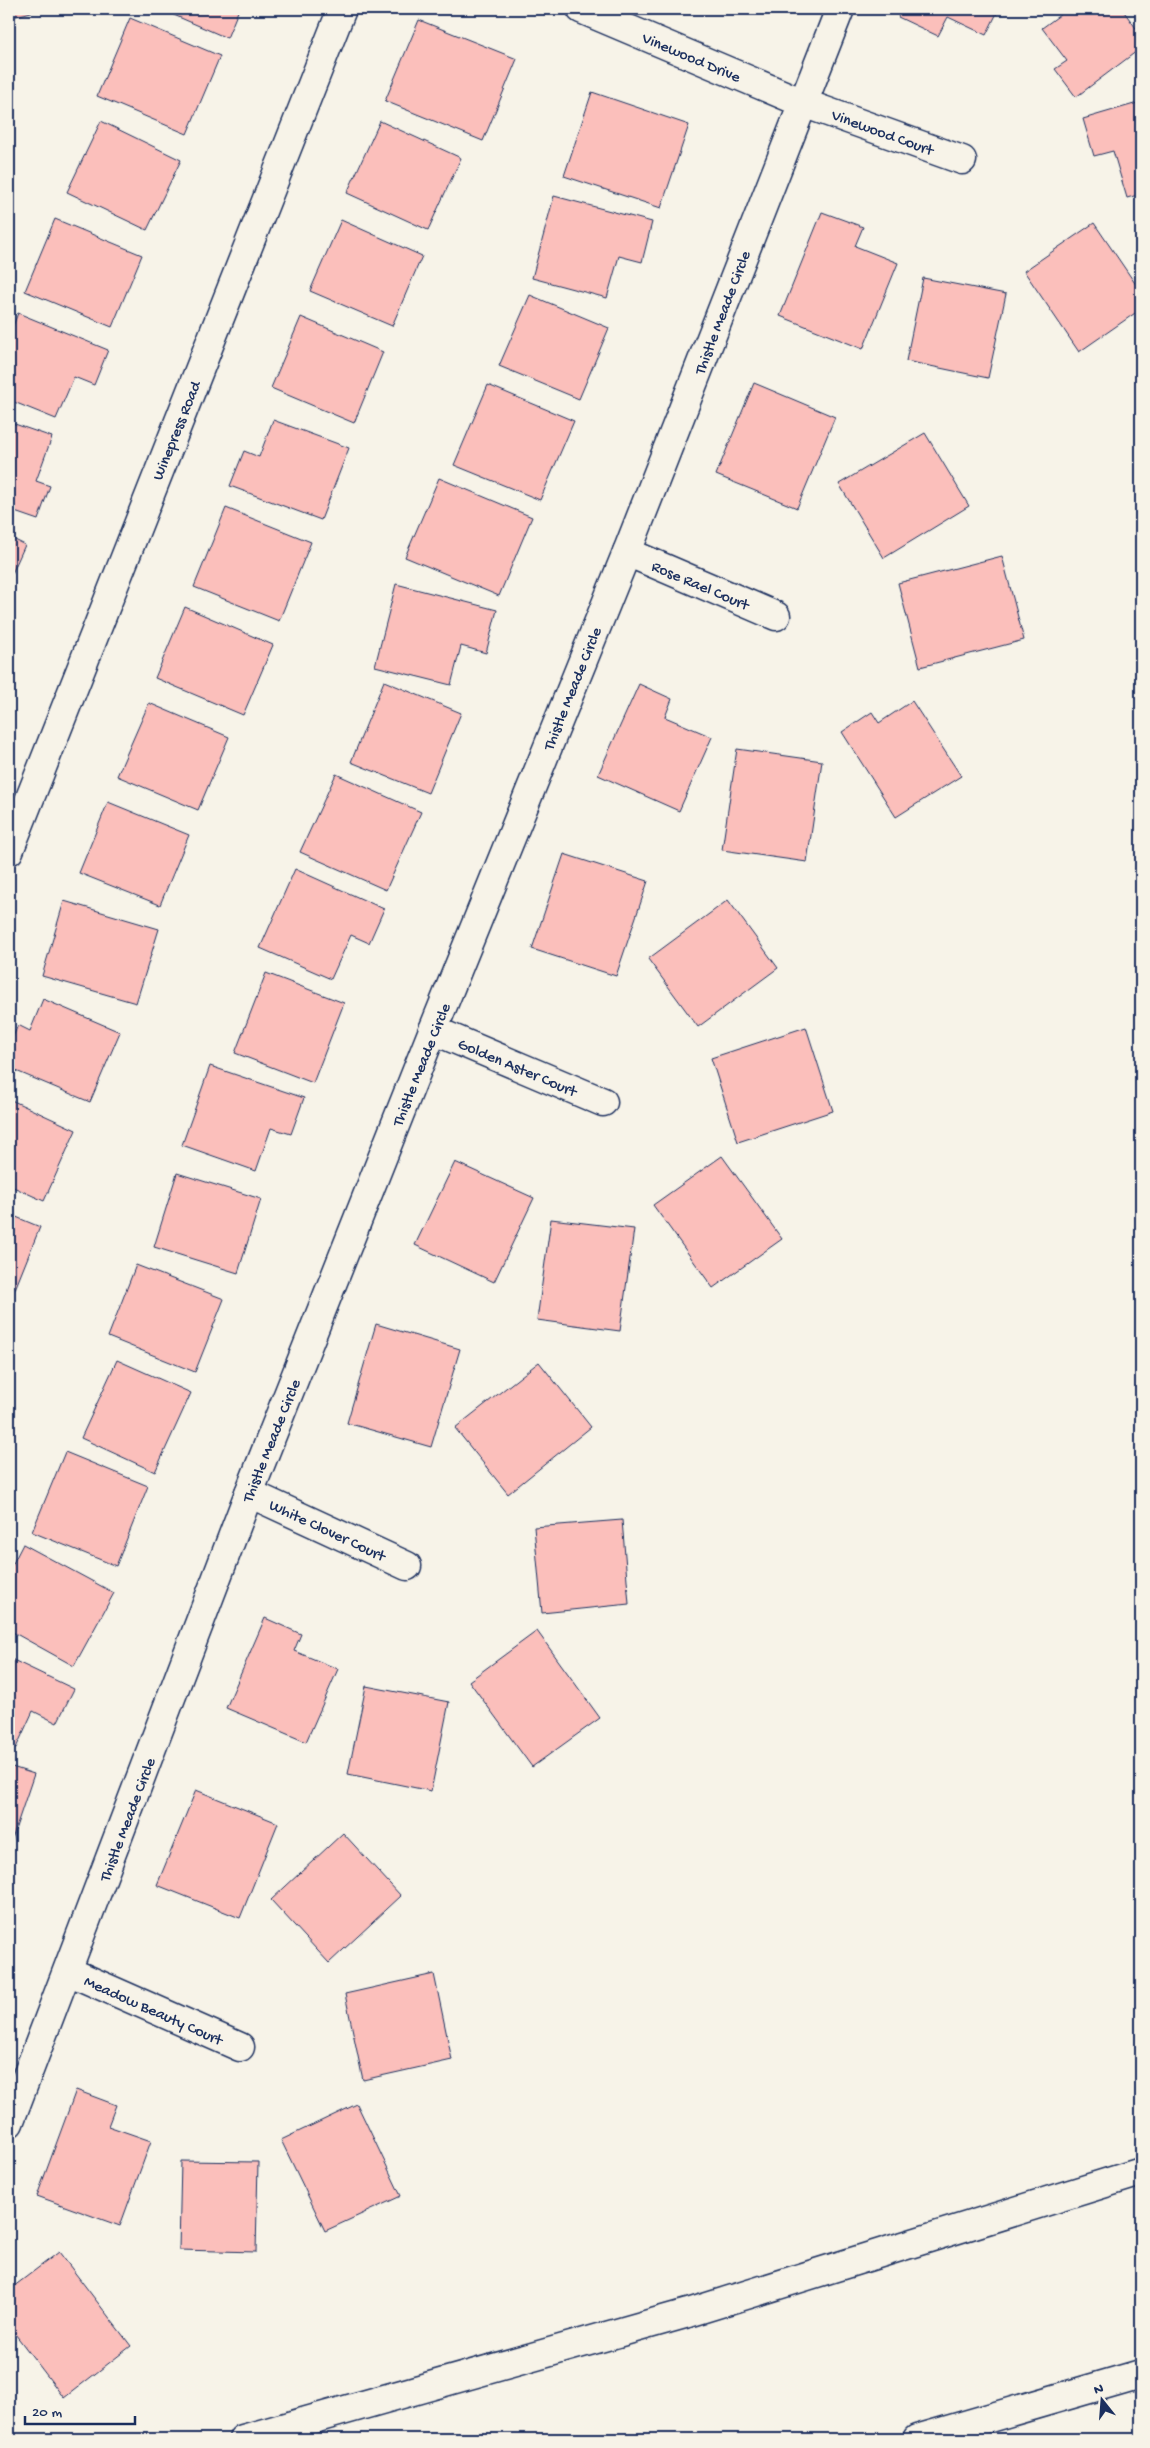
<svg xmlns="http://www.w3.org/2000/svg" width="1150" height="2448" viewBox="0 0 1150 2448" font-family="'Gochi Hand',sans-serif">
<rect width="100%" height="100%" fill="#f7f3e8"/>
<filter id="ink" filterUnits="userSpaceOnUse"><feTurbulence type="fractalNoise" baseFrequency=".02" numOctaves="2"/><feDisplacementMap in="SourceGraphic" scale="10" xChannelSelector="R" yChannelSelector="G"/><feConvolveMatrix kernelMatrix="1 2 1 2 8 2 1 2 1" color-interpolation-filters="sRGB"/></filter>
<g filter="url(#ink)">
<g fill="#fbbfbb" stroke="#1b2f5e">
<polygon points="9,9 42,9 9,18"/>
<polygon points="160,9 239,9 227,38"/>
<polygon points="902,9 999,9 986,35 948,17 938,36 898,17"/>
<polygon points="1068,9 1122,9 1141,35 1141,48 1076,97 1055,69 1067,61 1042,28"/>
<polygon points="130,18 220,56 187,134 97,96"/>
<polygon points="419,20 517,59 483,141 385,101"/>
<polygon points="592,92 689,125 661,208 564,176"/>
<polygon points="1141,102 1141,194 1127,198 1113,151 1094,156 1083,119"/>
<polygon points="101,121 181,160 147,230 67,192"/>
<polygon points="380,121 461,158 428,230 347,193"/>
<polygon points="554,196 652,222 642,262 619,256 607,298 532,278"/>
<polygon points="822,212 863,227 855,246 898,263 863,349 780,316"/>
<polygon points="55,219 142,255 112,327 25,291"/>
<polygon points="341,220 422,256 392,326 310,291"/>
<polygon points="1094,223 1141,292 1141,309 1079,352 1024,271"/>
<polygon points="923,278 1006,294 988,378 906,361"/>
<polygon points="530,295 609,328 579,399 499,366"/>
<polygon points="18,313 108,350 94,385 74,377 56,419 9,400 9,336"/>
<polygon points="301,317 383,352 354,423 271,388"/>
<polygon points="754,383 835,417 797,508 716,475"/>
<polygon points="488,385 574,421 540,500 454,465"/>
<polygon points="273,420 349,448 321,520 230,486 244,451 259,457"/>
<polygon points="9,422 52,437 36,481 50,486 38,520 9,510"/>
<polygon points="925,433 969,506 884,558 839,484"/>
<polygon points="439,478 532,517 499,596 405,557"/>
<polygon points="226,508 311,542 279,621 194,587"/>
<polygon points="9,537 25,545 9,580"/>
<polygon points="1002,556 1024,640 920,667 898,583"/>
<polygon points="396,584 497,610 486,653 461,646 451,685 375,666"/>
<polygon points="185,607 273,645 243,715 155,678"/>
<polygon points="384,681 461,713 428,793 351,762"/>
<polygon points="639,684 672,699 665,717 712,737 679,811 598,775"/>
<polygon points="912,701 961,776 896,817 842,732 872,712 879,723"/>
<polygon points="149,703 229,737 198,810 117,776"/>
<polygon points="737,749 822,761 807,862 722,850"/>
<polygon points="336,774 421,812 386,890 300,852"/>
<polygon points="108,802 189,835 160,905 79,873"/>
<polygon points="564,854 648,881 616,976 532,949"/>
<polygon points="295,869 384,909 369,943 351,935 331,979 260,948"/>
<polygon points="728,900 778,968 698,1027 648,959"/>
<polygon points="64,901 159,929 136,1003 42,976"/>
<polygon points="266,973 344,1003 313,1083 235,1053"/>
<polygon points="43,999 120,1032 90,1102 9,1068 9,1046 18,1025 30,1031"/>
<polygon points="806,1027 833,1111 738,1142 711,1058"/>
<polygon points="210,1066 304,1098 291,1134 271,1128 256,1171 182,1145"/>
<polygon points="9,1099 76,1130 44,1201 9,1185"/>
<polygon points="722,1156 782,1239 713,1288 653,1205"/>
<polygon points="455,1162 534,1198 494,1282 415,1245"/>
<polygon points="177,1173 261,1199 238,1273 154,1247"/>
<polygon points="9,1214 40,1227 11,1299 9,1298"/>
<polygon points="551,1219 634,1229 620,1331 537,1320"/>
<polygon points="136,1265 224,1299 195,1372 108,1337"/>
<polygon points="9,1324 14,1327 9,1337"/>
<polygon points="376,1324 460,1349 431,1447 347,1423"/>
<polygon points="117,1360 191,1393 155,1472 81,1438"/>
<polygon points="539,1362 591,1427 508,1494 455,1428"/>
<polygon points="65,1452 148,1486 116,1566 32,1532"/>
<polygon points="622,1520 629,1604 542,1613 534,1527"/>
<polygon points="23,1544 114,1593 74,1666 9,1630 9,1571"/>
<polygon points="265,1618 301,1634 294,1651 338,1669 306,1742 226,1708"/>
<polygon points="537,1631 600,1718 532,1767 469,1681"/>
<polygon points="9,1658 74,1689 57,1723 33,1711 16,1748 9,1745"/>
<polygon points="366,1686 449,1702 431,1791 348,1774"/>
<polygon points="9,1766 34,1774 9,1848"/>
<polygon points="196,1790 278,1823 240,1918 157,1885"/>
<polygon points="343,1833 401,1896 329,1963 271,1900"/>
<polygon points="434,1974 452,2060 363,2080 345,1994"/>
<polygon points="76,2090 116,2105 108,2126 151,2141 120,2226 37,2196"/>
<polygon points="357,2104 401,2196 325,2231 281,2140"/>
<polygon points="181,2161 258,2162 256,2252 179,2250"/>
<polygon points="59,2252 131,2346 64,2398 9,2326 9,2290"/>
</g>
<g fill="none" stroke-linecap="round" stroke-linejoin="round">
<g stroke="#1b2f5e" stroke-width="31">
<g id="minor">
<polyline points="581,9 803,103 962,160"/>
<polyline points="627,552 776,616"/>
<polyline points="9,851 342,9"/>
<polyline points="433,1030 603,1102"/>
<polyline points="249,1493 407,1566"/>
<polyline points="68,1971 240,2047"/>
<polyline points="9,2123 249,1493 433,1030 627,552 840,9"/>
<polyline points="243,2439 688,2313 1141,2172"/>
<polyline points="917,2439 1141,2374"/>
</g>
</g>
<use href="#minor" stroke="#f7f3e8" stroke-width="28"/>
</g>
</g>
<g text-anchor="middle" stroke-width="4" stroke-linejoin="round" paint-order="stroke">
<g font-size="16" fill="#1b2f5e" stroke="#f7f3e8">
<text transform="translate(692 56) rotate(23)" y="6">Vinewood Drive</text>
<text transform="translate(883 131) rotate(20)" y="6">Vinewood Court</text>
<text transform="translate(721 312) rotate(-69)" y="6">Thistle Meade Circle</text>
<text transform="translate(175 430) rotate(-68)" y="6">Winepress Road</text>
<text transform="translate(701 584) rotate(23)" y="6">Rose Rael Court</text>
<text transform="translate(571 688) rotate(-68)" y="6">Thistle Meade Circle</text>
<text transform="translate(420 1064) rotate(-68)" y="6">Thistle Meade Circle</text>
<text transform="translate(518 1066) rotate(23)" y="6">Golden Aster Court</text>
<text transform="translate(270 1440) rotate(-68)" y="6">Thistle Meade Circle</text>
<text transform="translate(328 1529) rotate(25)" y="6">White Clover Court</text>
<text transform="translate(126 1819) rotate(-69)" y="6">Thistle Meade Circle</text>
<text transform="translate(154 2009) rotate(24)" y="6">Meadow Beauty Court</text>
</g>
</g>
<rect width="1150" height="2448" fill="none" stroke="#f7f3e8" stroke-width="30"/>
<rect x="15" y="15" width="1120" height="2418" fill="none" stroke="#1b2f5e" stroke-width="2" filter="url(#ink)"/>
<g transform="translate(1102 2400) rotate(343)" stroke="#f7f3e8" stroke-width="4" paint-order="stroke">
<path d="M0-4L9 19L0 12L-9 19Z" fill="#1b2f5e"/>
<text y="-8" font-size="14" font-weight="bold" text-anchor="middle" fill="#1b2f5e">N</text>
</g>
<path d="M25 2416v8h110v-8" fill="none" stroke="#1b2f5e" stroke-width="2.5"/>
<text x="32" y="2416" font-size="15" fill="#1b2f5e" stroke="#f7f3e8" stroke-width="4" paint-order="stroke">20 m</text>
</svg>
